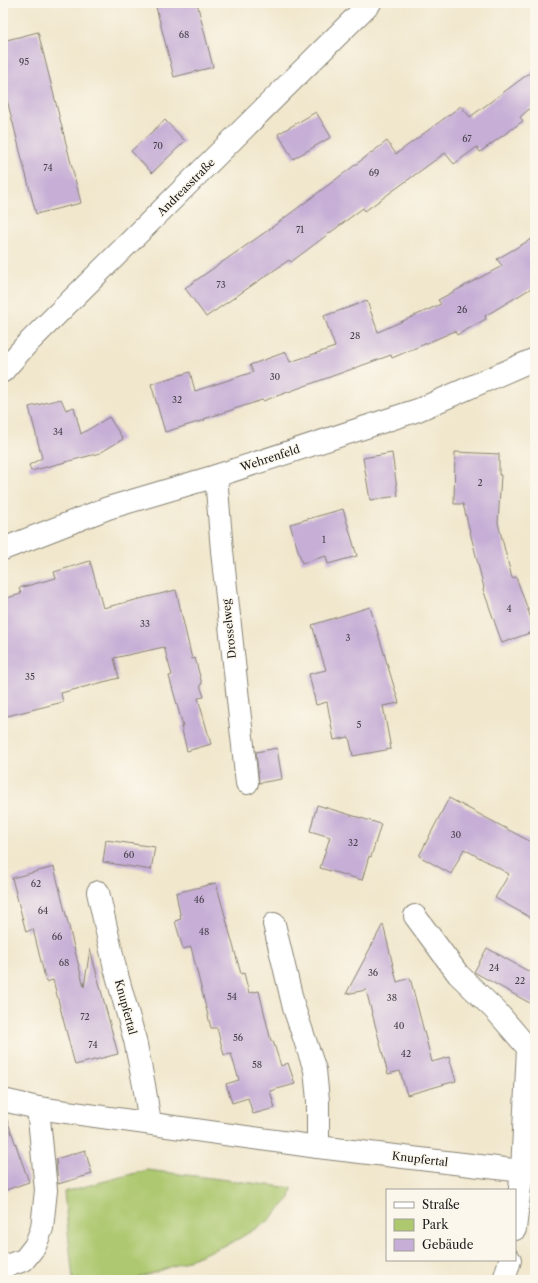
<svg xmlns="http://www.w3.org/2000/svg" width="538" height="1283" viewBox="0 0 538 1283" font-family="'Libre Caslon Text',serif">
<rect width="100%" height="100%" fill="#fbf7ec"/>
<filter id="ink" filterUnits="userSpaceOnUse"><feTurbulence type="fractalNoise" baseFrequency=".025" numOctaves="2"/><feDisplacementMap in="SourceGraphic" scale="8" xChannelSelector="R" yChannelSelector="G"/><feConvolveMatrix kernelMatrix="1 2 1 2 8 2 1 2 1" color-interpolation-filters="sRGB"/></filter>
<filter id="wash" filterUnits="userSpaceOnUse"><feTurbulence type="fractalNoise" baseFrequency=".012" numOctaves="4" result="noise"/><feDisplacementMap in="SourceGraphic" scale="16" xChannelSelector="R" yChannelSelector="G"/><feGaussianBlur stdDeviation="0.9" result="paint"/><feColorMatrix in="noise" values="0 0 0 0 0 0 0 0 0 0 0 0 0 0 0 0 0 1.4 0 .05"/><feComposite in="paint" operator="in"/></filter>
<g filter="url(#wash)">
<rect width="100%" height="100%" fill="#f1e7cd"/>
<polygon fill="#adc86f" stroke="#647246" points="147,1170 292,1188 290,1198 268,1221 235,1241 179,1264 133,1280 73,1280 64,1192"/>
<g id="blocks">
<g fill="#c6aed6">
<polygon points="155,3 197,3 213,67 174,77"/>
<polygon points="38,32 81,203 36,214 3,84 3,41"/>
<polygon points="535,69 535,104 520,117 523,121 480,152 477,147 454,164 445,153 365,211 363,208 291,262 289,260 206,317 185,288 267,231 387,141 396,154 461,106 470,117"/>
<polygon points="316,112 331,137 293,159 278,134"/>
<polygon points="165,120 185,141 152,173 131,151"/>
<polygon points="535,237 535,286 485,316 486,319 457,335 455,331 392,358 391,355 263,401 262,400 204,419 205,420 165,432 151,384 190,372 195,391 253,372 250,365 286,352 290,362 335,347 324,316 367,301 378,332 441,304 438,300 502,266 497,259"/>
<polygon points="61,399 66,410 74,407 81,434 109,417 123,439 100,453 31,471 29,465 42,458 29,407"/>
<polygon points="455,452 499,454 499,475 501,475 498,523 512,578 516,577 535,629 535,631 502,643 483,589 484,588 463,504 454,504"/>
<polygon points="392,453 398,496 370,500 363,458"/>
<polygon points="343,509 357,556 328,564 326,556 302,563 290,524"/>
<polygon points="90,561 103,608 176,590 192,659 195,658 202,684 200,685 204,697 198,698 211,744 187,751 181,726 183,726 169,676 172,675 164,647 114,658 119,678 61,693 63,702 3,717 3,599 21,594 19,588 56,578 54,572"/>
<polygon points="370,607 399,703 383,706 391,749 353,756 349,737 334,740 327,702 316,705 309,674 326,670 312,625"/>
<polygon points="277,748 282,779 259,783 256,752"/>
<polygon points="449,798 535,844 535,920 495,898 509,874 464,849 451,874 419,856"/>
<polygon points="317,805 381,824 371,857 369,856 362,880 320,868 330,837 310,831"/>
<polygon points="106,840 155,847 151,870 103,862"/>
<polygon points="54,867 84,987 90,949 118,1054 75,1065 53,980 46,982 33,929 26,932 12,878"/>
<polygon points="216,883 241,974 244,973 249,993 259,991 271,1041 273,1041 281,1066 288,1063 295,1084 270,1091 275,1108 253,1114 248,1098 232,1103 226,1084 239,1080 231,1054 224,1055 217,1028 211,1028 191,947 183,949 175,921 181,919 176,893"/>
<polygon points="383,924 397,982 410,978 432,1062 449,1057 456,1081 407,1095 400,1071 388,1074 366,990 346,994"/>
<polygon points="487,948 535,975 535,1006 474,972"/>
<polygon points="3,1117 6,1117 29,1182 3,1191"/>
<polygon points="85,1150 92,1174 58,1184 56,1159"/>
</g>
</g>
</g>
<g filter="url(#ink)">
<use href="#blocks" fill-opacity="0" stroke="#868274" stroke-width="1"/>
<g fill="none" stroke-linecap="round" stroke-linejoin="round">
<g stroke="#868274" stroke-width="24">
<g id="minor">
<polyline points="3,371 25,346 370,3"/>
<polyline points="216,476 222,551 247,783"/>
<polyline points="3,549 108,508 216,476 418,410 535,359"/>
<polyline points="98,892 115,968 135,1040 144,1085 150,1123"/>
<polyline points="415,916 458,974 497,1012 528,1048 522,1171 515,1229"/>
<polyline points="274,924 294,1008 315,1070 318,1100 318,1147"/>
<polyline points="3,1100 38,1108 318,1147 522,1171 535,1171"/>
<polyline points="3,1267 24,1260 35,1246 42,1228 46,1190 38,1108"/>
<polyline points="504,1280 510,1260"/>
</g>
</g>
<use href="#minor" stroke="#fff" stroke-width="22"/>
</g>
</g>
<g text-anchor="middle" stroke-width="3" stroke-linejoin="round" paint-order="stroke">
<g font-size="9" fill="#46404a">
<text x="184" y="38">68</text>
<text x="24" y="65">95</text>
<text x="467" y="142">67</text>
<text x="158" y="149">70</text>
<text x="48" y="171">74</text>
<text x="374" y="176">69</text>
<text x="300" y="233">71</text>
<text x="221" y="288">73</text>
<text x="462" y="313">26</text>
<text x="355" y="339">28</text>
<text x="275" y="380">30</text>
<text x="177" y="403">32</text>
<text x="58" y="435">34</text>
<text x="480" y="486">2</text>
<text x="324" y="543">1</text>
<text x="509" y="612">4</text>
<text x="145" y="627">33</text>
<text x="348" y="641">3</text>
<text x="30" y="680">35</text>
<text x="359" y="728">5</text>
<text x="456" y="838">30</text>
<text x="353" y="846">32</text>
<text x="129" y="858">60</text>
<text x="36" y="887">62</text>
<text x="199" y="903">46</text>
<text x="43" y="914">64</text>
<text x="204" y="935">48</text>
<text x="57" y="940">66</text>
<text x="64" y="966">68</text>
<text x="494" y="971">24</text>
<text x="373" y="976">36</text>
<text x="520" y="984">22</text>
<text x="232" y="1000">54</text>
<text x="392" y="1001">38</text>
<text x="85" y="1020">72</text>
<text x="399" y="1029">40</text>
<text x="238" y="1041">56</text>
<text x="93" y="1048">74</text>
<text x="406" y="1057">42</text>
<text x="257" y="1068">58</text>
</g>
<g font-size="11" fill="#1c1c1c" stroke="#fbf7ec">
<text transform="translate(186 187) rotate(-45)" y="4">Andreasstraße</text>
<text transform="translate(270 458) rotate(-18)" y="4">Wehrenfeld</text>
<text transform="translate(229 629) rotate(-96)" y="4">Drosselweg</text>
<text transform="translate(126 1007) rotate(75)" y="4">Knupfertal</text>
<text transform="translate(420 1159) rotate(7)" y="4">Knupfertal</text>
</g>
</g>
<rect width="538" height="1283" fill="none" stroke="#fbf7ec" stroke-width="16"/>
<rect x="386" y="1189" width="130" height="72" fill="#fbf7ec" stroke="#a29f99"/>
<rect x="394" y="1202" width="20" height="6" fill="#ffffff" stroke="#a29f99"/>
<text x="422" y="1209" font-size="12" fill="#1c1c1c">Straße</text>
<rect x="394" y="1219" width="20" height="12" fill="#adc86f" stroke="#a29f99"/>
<text x="422" y="1229" font-size="12" fill="#1c1c1c">Park</text>
<rect x="394" y="1239" width="20" height="12" fill="#c6aed6" stroke="#a29f99"/>
<text x="422" y="1249" font-size="12" fill="#1c1c1c">Gebäude</text>
</svg>
